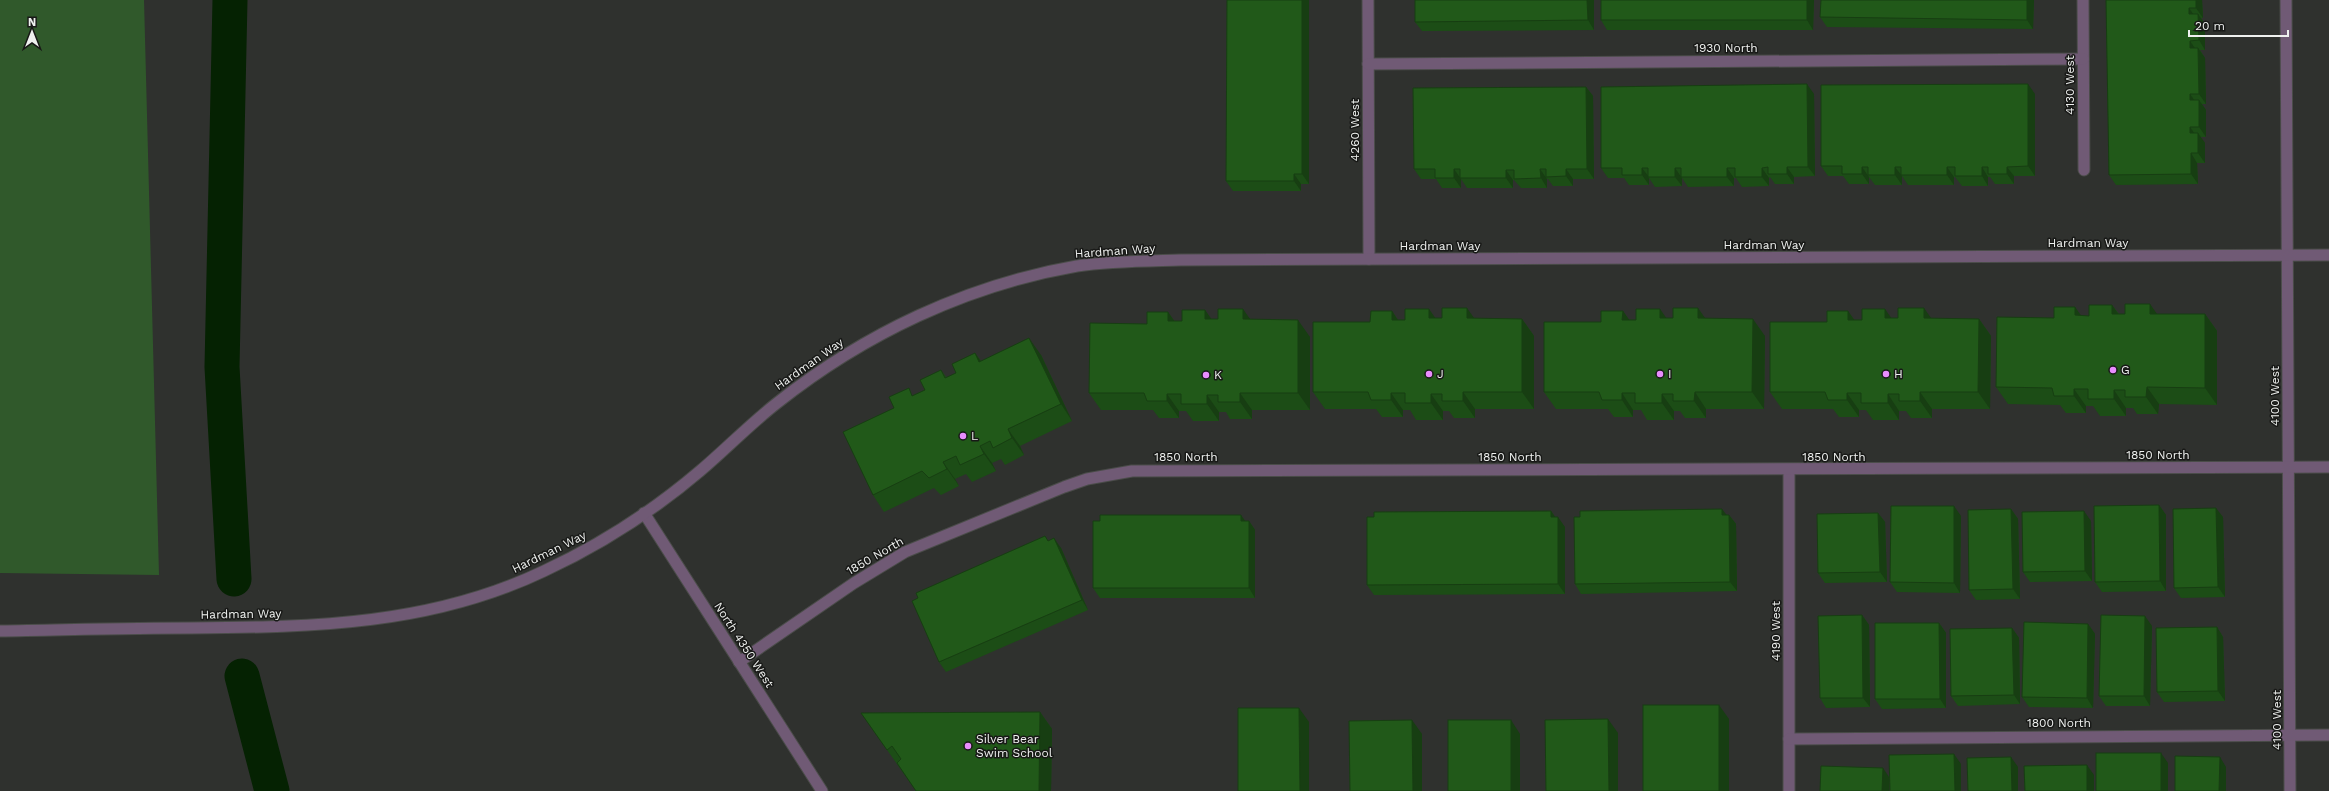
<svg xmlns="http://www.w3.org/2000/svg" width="2329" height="791" viewBox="0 0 2329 791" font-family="'Work Sans',sans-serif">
<rect width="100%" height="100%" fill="#2f312e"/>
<polygon fill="#30592b" points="0,0 144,0 159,575 0,573"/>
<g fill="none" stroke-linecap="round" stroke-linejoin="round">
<g stroke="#052202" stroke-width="35">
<polyline points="230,0 222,367 234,579"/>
<polyline points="242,676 272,791"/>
</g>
<g stroke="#4a4c49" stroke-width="13">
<g id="minor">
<polyline points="1368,0 1369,259"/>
<polyline points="2083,0 2084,170"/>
<polyline points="2286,0 2290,791"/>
<polyline points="1368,64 2083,59"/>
<polyline points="1789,470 1789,791"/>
<polyline points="644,513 822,791"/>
<polyline points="739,662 854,583 905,552 1064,487 1087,479 1132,471 2329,467"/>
<polyline points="1789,739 2329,735"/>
</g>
</g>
<g stroke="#4a4c49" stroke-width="13">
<path id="tertiary" d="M0 631C64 630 128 628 192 628 315 627 431 625 544 571 600 545 653 511 700 471 726 449 750 424 777 403 864 334 967 285 1077 266 1111 261 1146 261 1180 260L2329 255"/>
</g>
<use href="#minor" stroke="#705a75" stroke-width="11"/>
<use href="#tertiary" stroke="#705a75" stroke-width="11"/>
</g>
<g fill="#1c4d16">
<polygon points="1309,0 1309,184 1301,184 1301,191 1233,191 1226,181"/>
<polygon points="1594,0 1594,30 1422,31 1415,22"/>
<polygon points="1814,0 1813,30 1607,30 1601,20"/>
<polygon points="2034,0 2033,29 1827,27 1820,17"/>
<polygon points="2106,0 2202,0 2203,18 2201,18 2205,24 2205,50 2200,50 2205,58 2206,104 2202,104 2206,110 2206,137 2200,137 2205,143 2205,163 2197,163 2198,184 2116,185 2109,175"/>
<polygon points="1586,87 1593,96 1594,179 1573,179 1573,186 1553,186 1548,179 1547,179 1547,188 1521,188 1514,180 1513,180 1513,188 1467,188 1461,179 1461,188 1442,188 1436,179 1421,179 1414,169"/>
<polygon points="1814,94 1815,176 1794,177 1794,184 1775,184 1770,177 1769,178 1769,186 1742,187 1736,178 1734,178 1734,186 1688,187 1682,178 1682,186 1655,187 1649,178 1649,185 1629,185 1624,178 1608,178 1601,168"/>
<polygon points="2035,94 2035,176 2014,176 2014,184 1995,184 1990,177 1988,177 1988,186 1962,186 1955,177 1954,177 1954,185 1908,185 1902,176 1902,185 1875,185 1869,177 1869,184 1849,184 1843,176 1828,176 1821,166"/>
<polygon points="2112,305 2119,314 2205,314 2217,331 2217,405 2159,404 2158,414 2137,414 2133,408 2126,408 2126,416 2100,416 2093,406 2086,406 2086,413 2066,413 2060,405 2008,404 1996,387 2054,318 2075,307 2081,316 2089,316"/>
<polygon points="1205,310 1211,319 1250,319 1310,337 1310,410 1252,410 1252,419 1230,419 1226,412 1219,412 1219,421 1193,421 1186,411 1179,411 1179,418 1159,418 1153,410 1101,410 1089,393 1147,324 1168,312 1174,321 1182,321"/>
<polygon points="1392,311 1398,320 1435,318 1522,319 1534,336 1534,409 1475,409 1475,418 1454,418 1449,411 1443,411 1443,420 1416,420 1410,410 1403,410 1403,417 1382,417 1376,409 1325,409 1313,392 1370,322"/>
<polygon points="1623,311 1629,320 1666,318 1705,318 1765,336 1764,409 1706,409 1706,418 1685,418 1680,411 1674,411 1674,420 1647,420 1641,410 1633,410 1633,417 1614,417 1608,409 1556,409 1544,392 1601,322"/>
<polygon points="1848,311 1854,320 1892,318 1979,319 1991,336 1990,409 1932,409 1932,418 1911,418 1906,411 1899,411 1899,420 1873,420 1866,410 1859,410 1859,417 1839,417 1833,409 1782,409 1770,392 1827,322"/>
<polygon points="975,353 981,361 1041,355 1072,421 1020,446 1024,455 1005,465 1001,459 992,463 996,471 972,482 966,474 955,479 959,486 941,495 934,488 884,512 873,495 894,408 913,395 925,390 941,370 947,378 956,373"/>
<polygon points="2159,505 2166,515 2166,591 2102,592 2095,582"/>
<polygon points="2011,509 2018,519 2020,599 1976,600 1969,590"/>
<polygon points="1551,511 1555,517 1565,527 1565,594 1374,595 1367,585"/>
<polygon points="1878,513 1885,522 1887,582 1825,583 1818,573"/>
<polygon points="1726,515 1729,515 1736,524 1737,591 1581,594 1575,584"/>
<polygon points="1961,516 1960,593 1897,592 1890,582"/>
<polygon points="2223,517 2225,597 2181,598 2174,588"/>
<polygon points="1245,521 1249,521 1255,530 1255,598 1100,598 1093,588"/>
<polygon points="2091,521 2092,581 2030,582 2023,572"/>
<polygon points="1049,541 1061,548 1088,610 946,672 939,662"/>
<polygon points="1862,615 1869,625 1870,707 1826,708 1820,698"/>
<polygon points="1939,623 1946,633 1946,708 1882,709 1875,699"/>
<polygon points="2088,624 2095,634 2093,708 2029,707 2022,697"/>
<polygon points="2152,626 2150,706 2106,706 2099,696"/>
<polygon points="2217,627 2223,637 2225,701 2164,702 2157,692"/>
<polygon points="2012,628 2019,638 2020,704 1958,706 1951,696"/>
<polygon points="1040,712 1052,729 1051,791 916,791 861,713"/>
</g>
<g fill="#173e12">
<polygon points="1302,0 1309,0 1309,184 1302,174"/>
<polygon points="1587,0 1594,0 1594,30 1588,20"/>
<polygon points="1807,0 1814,0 1813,30 1807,20"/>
<polygon points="2027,0 2034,0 2033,29 2027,20"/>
<polygon points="2196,0 2202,0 2203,18 2196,8"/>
<polygon points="2189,8 2196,18 2189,14"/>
<polygon points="2198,14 2205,24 2205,50 2199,40"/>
<polygon points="2190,41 2197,51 2190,48"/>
<polygon points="2198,48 2205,58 2206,104 2199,94"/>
<polygon points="1807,84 1814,94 1815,176 1808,167"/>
<polygon points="2028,84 2035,94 2035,176 2028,166"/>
<polygon points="1586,87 1593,96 1594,179 1587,169"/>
<polygon points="2190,94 2197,104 2190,100"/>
<polygon points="2199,100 2206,110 2206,137 2199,127"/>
<polygon points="2190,127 2197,137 2190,133"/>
<polygon points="2198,133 2205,143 2205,163 2198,153"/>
<polygon points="2191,153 2197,163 2198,184 2191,174"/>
<polygon points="1787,167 1794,177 1794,184 1787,174"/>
<polygon points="1862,167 1869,177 1869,184 1862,174"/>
<polygon points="1895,167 1902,176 1902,185 1895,175"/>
<polygon points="1947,167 1954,177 1954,185 1947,175"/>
<polygon points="1982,167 1988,177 1988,186 1982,176"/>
<polygon points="2007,167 2014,176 2014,184 2007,174"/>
<polygon points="1642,168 1649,177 1648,177 1649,178 1649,185 1642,175"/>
<polygon points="1675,168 1682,178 1682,186 1675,177"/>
<polygon points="1727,168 1734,178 1734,186 1727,177"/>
<polygon points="1762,168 1769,178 1769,186 1762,177"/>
<polygon points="1454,169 1461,179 1461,188 1454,178"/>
<polygon points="1540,169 1547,179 1547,188 1541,178"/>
<polygon points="1566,169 1573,179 1573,186 1566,176"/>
<polygon points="1506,170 1513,180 1513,188 1506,178"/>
<polygon points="1294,174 1301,184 1301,191 1294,181"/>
<polygon points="2150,304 2162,321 2150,314"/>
<polygon points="2112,305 2124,322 2112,314"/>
<polygon points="2075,307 2087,324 2075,315"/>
<polygon points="1467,308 1479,325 1467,318"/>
<polygon points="1698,308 1710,325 1698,318"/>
<polygon points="1924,308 1936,325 1924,318"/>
<polygon points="1243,309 1255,326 1243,319"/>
<polygon points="1429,309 1441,326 1429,318"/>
<polygon points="1660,309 1672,326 1660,318"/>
<polygon points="1885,309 1897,326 1885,318"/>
<polygon points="1205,310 1217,327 1205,319"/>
<polygon points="1392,311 1403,328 1392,320"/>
<polygon points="1623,311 1635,328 1622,320"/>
<polygon points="1848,311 1860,328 1848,320"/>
<polygon points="1168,312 1180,329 1168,321"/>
<polygon points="2205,314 2217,331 2217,405 2205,388"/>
<polygon points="1522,319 1534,336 1534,409 1522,392"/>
<polygon points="1753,319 1765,336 1764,409 1752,392"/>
<polygon points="1979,319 1991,336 1990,409 1978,392"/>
<polygon points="1298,320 1310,337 1310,410 1298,393"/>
<polygon points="1029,338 1041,355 1072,421 1061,404"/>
<polygon points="975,353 987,370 979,362"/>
<polygon points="2147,387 2159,404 2158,414 2146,397"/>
<polygon points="2074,389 2086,406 2086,413 2074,396"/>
<polygon points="2114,390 2126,408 2126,416 2114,399"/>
<polygon points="1463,392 1475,409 1475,418 1463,401"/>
<polygon points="1695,392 1706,409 1706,418 1694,401"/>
<polygon points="1920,392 1932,409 1932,418 1920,401"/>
<polygon points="1240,393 1252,410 1252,419 1240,402"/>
<polygon points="1391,393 1403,410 1403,417 1391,400"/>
<polygon points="1622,393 1633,410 1633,417 1622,400"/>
<polygon points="1847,393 1859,410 1859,417 1847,400"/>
<polygon points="1167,394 1179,411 1179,418 1167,401"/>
<polygon points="1431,394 1443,411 1443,420 1431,403"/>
<polygon points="1662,394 1674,411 1674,420 1662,403"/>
<polygon points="1888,394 1899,411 1899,420 1888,403"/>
<polygon points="1207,395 1219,412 1219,421 1207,404"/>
<polygon points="1008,429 1020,446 1024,455 1012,438"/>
<polygon points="980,446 992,463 996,471 984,454"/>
<polygon points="943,462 955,479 959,486 947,469"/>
<polygon points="2159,505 2166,515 2166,591 2160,581"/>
<polygon points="1954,506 1961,516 1960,593 1954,583"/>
<polygon points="2216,508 2223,517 2225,597 2218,587"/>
<polygon points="1722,509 1729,518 1722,515"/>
<polygon points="2011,509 2018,519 2020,599 2013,589"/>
<polygon points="1551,511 1558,521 1558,517 1565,527 1565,594 1558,584 1551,517"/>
<polygon points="2084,511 2091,521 2092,581 2085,571"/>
<polygon points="1878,513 1885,522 1887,582 1880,572"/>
<polygon points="1241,515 1248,525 1241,521"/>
<polygon points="1729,515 1736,524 1737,591 1730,582"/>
<polygon points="1249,521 1255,530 1255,598 1249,588"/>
<polygon points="1054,538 1061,548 1088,610 1082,600"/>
<polygon points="1862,615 1869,625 1870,707 1863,698"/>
<polygon points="2145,616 2152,626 2150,706 2144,696"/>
<polygon points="1939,623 1946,633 1946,708 1940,699"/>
<polygon points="2088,624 2095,634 2093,708 2087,698"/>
<polygon points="2217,627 2223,637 2225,701 2218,691"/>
<polygon points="2012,628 2019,638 2020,704 2014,695"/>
<polygon points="1719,705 1729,719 1729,791 1719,791"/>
<polygon points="1299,708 1309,722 1309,791 1300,791"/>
<polygon points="1040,712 1052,729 1051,791 1039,791"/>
<polygon points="1608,719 1618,733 1618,791 1609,791"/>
<polygon points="1412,720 1422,734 1422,791 1413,791"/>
<polygon points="1511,720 1520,734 1520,791 1511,791"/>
<polygon points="2161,753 2168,763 2168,791 2161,791"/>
<polygon points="1954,754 1961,764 1961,791 1955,791"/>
<polygon points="2011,757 2018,767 2018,791 2012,791"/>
<polygon points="2220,757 2226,767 2226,791 2219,791"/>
<polygon points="2087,765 2094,775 2094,791 2087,791"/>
<polygon points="1883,768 1889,777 1889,791 1882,791"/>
</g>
<g fill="#215919" stroke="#173e12">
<polygon points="1227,0 1302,0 1302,174 1294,174 1294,181 1226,181"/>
<polygon points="1415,0 1587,0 1588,20 1415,22"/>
<rect x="1601" y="0" width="206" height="20"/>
<polygon points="1821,0 2027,0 2027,20 1820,17"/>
<polygon points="2106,0 2196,0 2196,8 2189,8 2189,14 2198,14 2199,40 2190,41 2190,48 2198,48 2199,94 2190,94 2190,100 2199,100 2199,127 2190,127 2190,133 2198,133 2198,153 2191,153 2191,174 2109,175"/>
<polygon points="1807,84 1808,167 1787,167 1787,174 1768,174 1768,167 1762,168 1762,177 1735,177 1735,168 1727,168 1727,177 1681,177 1681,168 1675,168 1675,177 1648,177 1648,168 1642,168 1642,175 1622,175 1622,168 1601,168 1601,87"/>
<polygon points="2028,84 2028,166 2007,167 2007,174 1988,174 1988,167 1982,167 1982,176 1955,176 1955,167 1947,167 1947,175 1901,175 1901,167 1895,167 1895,175 1868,175 1868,167 1862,167 1862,174 1842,174 1842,166 1821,166 1821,85"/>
<polygon points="1586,87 1587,169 1566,169 1566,176 1546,177 1546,169 1540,169 1541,178 1514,179 1514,170 1506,170 1506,178 1460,178 1460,169 1454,169 1454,178 1435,178 1435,169 1414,169 1413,88"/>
<polygon points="2125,304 2150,304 2150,314 2205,314 2205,388 2147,387 2146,397 2125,397 2125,390 2114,390 2114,399 2088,399 2088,389 2074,389 2074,396 2054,396 2052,388 1996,387 1997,317 2054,318 2054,307 2075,307 2075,315 2089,316 2089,305 2112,305 2112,314 2125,314"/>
<polygon points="1442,308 1467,308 1467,318 1522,319 1522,392 1463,392 1463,401 1442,401 1442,394 1431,394 1431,403 1405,403 1405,393 1391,393 1391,400 1371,400 1368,392 1313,392 1313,322 1370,322 1371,311 1392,311 1392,320 1405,320 1405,309 1429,309 1429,318 1442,318"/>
<polygon points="1673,308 1698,308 1698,318 1753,319 1752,392 1695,392 1694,401 1673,401 1673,394 1662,394 1662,403 1635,403 1635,393 1622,393 1622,400 1602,400 1599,392 1544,392 1544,322 1601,322 1601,311 1623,311 1622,320 1636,320 1636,309 1660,309 1660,318 1673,318"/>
<polygon points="1898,308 1924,308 1924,318 1979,319 1978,392 1920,392 1920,401 1899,401 1899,394 1888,394 1888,403 1861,403 1861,393 1847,393 1847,400 1828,400 1825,392 1770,392 1770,322 1827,322 1827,311 1848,311 1848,320 1862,320 1862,309 1885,309 1885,318 1898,318"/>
<polygon points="1218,309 1243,309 1243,319 1298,320 1298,393 1240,393 1240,402 1218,402 1218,395 1207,395 1207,404 1181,404 1181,394 1167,394 1167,401 1147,401 1144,393 1089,393 1090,323 1147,324 1147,312 1168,312 1168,321 1182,321 1182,310 1205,310 1205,319 1218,319"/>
<polygon points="1029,338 1061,404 1008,429 1012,438 993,448 990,441 980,446 984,454 960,465 956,456 943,462 947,469 929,478 922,471 873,495 843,432 894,408 889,397 909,388 912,396 925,390 920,380 941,370 945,378 956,373 952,364 975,353 979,362"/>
<polygon points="2159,505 2160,581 2095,582 2094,506"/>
<polygon points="1891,506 1954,506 1954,583 1890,582"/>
<polygon points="2216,508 2218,587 2174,588 2173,509"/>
<polygon points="1722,509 1722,515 1729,515 1730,582 1575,584 1574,517 1580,517 1580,511"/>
<polygon points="2011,509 2013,589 1969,590 1968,510"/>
<polygon points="1551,511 1551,517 1558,517 1558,584 1367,585 1367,517 1374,517 1374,512"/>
<polygon points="2084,511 2085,571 2023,572 2022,512"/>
<polygon points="1878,513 1880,572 1818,573 1817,514"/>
<polygon points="1100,515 1241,515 1241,521 1249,521 1249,588 1093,588 1093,521 1100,521"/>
<polygon points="1045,536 1048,541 1054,538 1082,600 939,662 912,601 918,598 916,593"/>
<polygon points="1862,615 1863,698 1820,698 1818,616"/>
<polygon points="2101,615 2145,616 2144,696 2099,696"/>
<polygon points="2024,622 2088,624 2087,698 2022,697"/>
<polygon points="1875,623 1939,623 1940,699 1875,699"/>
<polygon points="2217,627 2218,691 2157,692 2156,628"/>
<polygon points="2012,628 2014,695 1951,696 1950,629"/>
<rect x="1643" y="705" width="76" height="86"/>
<polygon points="1238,708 1299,708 1300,791 1238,791"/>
<polygon points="1040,712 1039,791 916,791 897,763 901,759 892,746 887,750 861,713"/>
<polygon points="1608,719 1609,791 1546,791 1545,720"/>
<polygon points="1412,720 1413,791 1350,791 1349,721"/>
<rect x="1448" y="720" width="63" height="71"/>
<rect x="2096" y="753" width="65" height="38"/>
<polygon points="1954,754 1955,791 1890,791 1889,755"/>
<polygon points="2175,756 2220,757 2219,791 2175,791"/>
<polygon points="2011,757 2012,791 1968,791 1967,758"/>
<polygon points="2087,765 2087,791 2025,791 2024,766"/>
<polygon points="1821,766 1883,768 1882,791 1820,791"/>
</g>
<g fill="#e98dfd" stroke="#181917" stroke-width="1.5">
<circle cx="2113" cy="370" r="4"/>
<circle cx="1429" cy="374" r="4"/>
<circle cx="1660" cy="374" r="4"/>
<circle cx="1886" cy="374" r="4"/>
<circle cx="1206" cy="375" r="4"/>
<circle cx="963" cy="436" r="4"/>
<circle cx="968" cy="746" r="4"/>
</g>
<g text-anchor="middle" stroke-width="3" stroke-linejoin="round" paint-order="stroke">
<g font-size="12" fill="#eff1ef" stroke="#181917">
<text x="1726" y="52">1930 North</text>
<text transform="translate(2070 85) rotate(-90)" y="4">4130 West</text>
<text transform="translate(1355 130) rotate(-90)" y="4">4260 West</text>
<text x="2088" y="247">Hardman Way</text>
<text x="1764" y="249">Hardman Way</text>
<text x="1440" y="250">Hardman Way</text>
<text transform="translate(1115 251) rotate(-4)" y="4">Hardman Way</text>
<text transform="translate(809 364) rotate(-35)" y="4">Hardman Way</text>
<text transform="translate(2275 396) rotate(-90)" y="4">4100 West</text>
<text x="2158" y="459">1850 North</text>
<text x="1186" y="461">1850 North</text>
<text x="1510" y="461">1850 North</text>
<text x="1834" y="461">1850 North</text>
<text transform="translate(549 552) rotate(-26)" y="4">Hardman Way</text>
<text transform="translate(875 556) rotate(-30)" y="4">1850 North</text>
<text transform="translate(241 614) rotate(-1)" y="4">Hardman Way</text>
<text transform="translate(1776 631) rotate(-90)" y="4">4190 West</text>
<text transform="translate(744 645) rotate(57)" y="4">North 4350 West</text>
<text transform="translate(2277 720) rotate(-90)" y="4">4100 West</text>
<text x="2059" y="727">1800 North</text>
</g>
<g font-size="12" fill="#eff1ef" stroke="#181917" text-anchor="start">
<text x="2121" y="374">G</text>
<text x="1437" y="378">J</text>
<text x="1668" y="378">I</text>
<text x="1894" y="378">H</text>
<text x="1214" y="379">K</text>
<text x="971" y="440">L</text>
<text x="976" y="743">Silver Bear<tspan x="976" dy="14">Swim School</tspan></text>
</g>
</g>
<g transform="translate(32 32)" stroke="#181917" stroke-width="3" paint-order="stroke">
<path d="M0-3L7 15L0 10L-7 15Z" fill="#eff1ef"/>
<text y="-6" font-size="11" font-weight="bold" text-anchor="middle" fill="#eff1ef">N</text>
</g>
<path d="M2189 30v6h99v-6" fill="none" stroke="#eff1ef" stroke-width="2"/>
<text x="2195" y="30" font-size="12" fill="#eff1ef" stroke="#181917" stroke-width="3" paint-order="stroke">20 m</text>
</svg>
